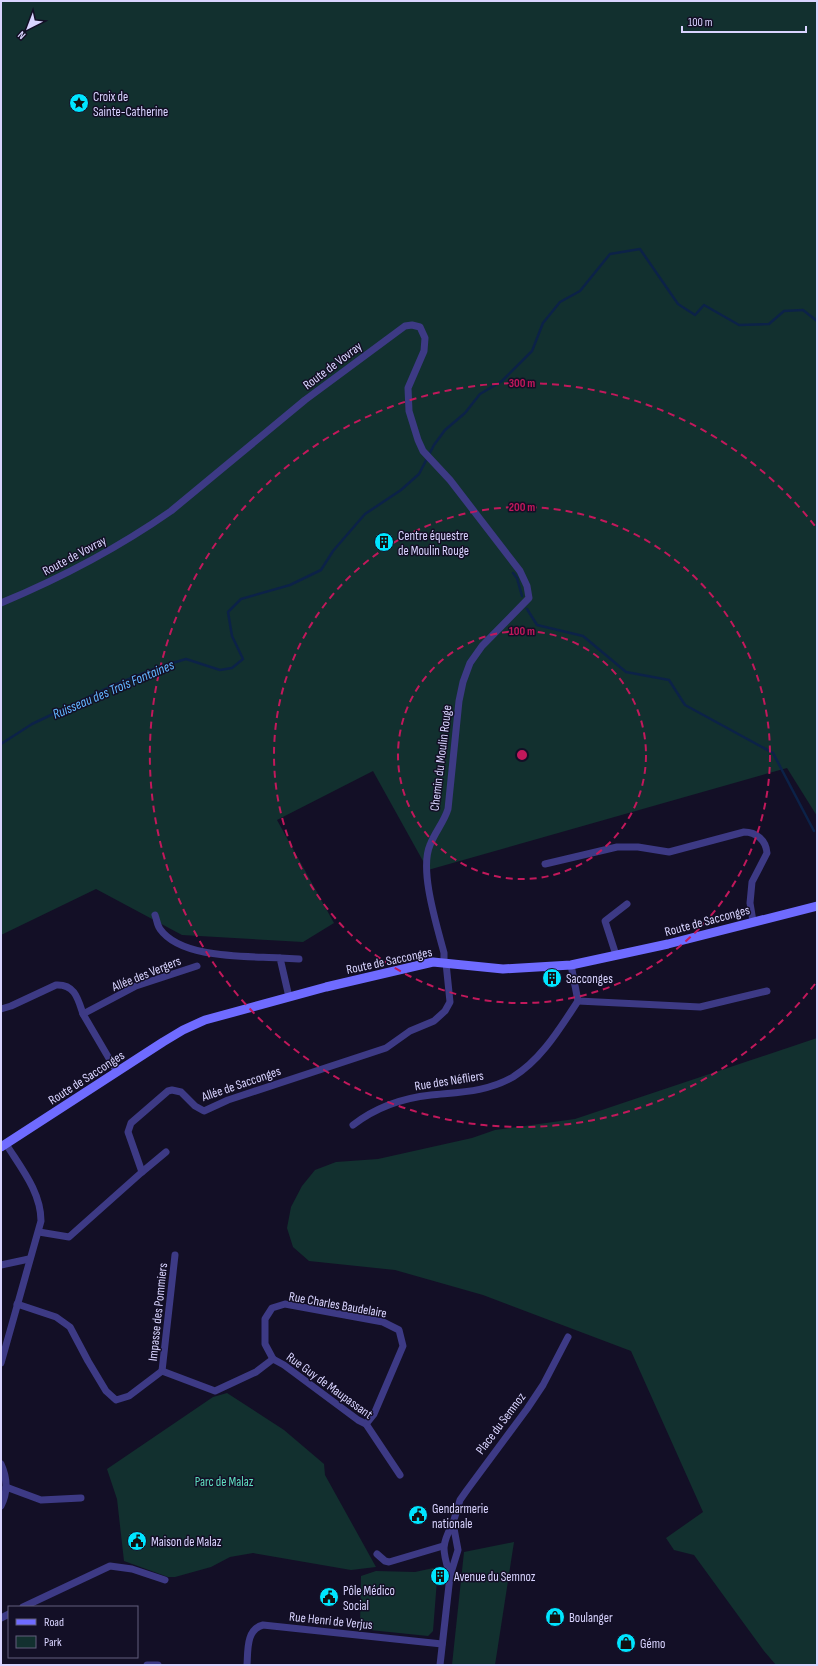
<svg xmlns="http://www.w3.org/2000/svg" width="818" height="1666" viewBox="0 0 818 1666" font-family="'Sofia Sans Condensed',sans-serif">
<rect width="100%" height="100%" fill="#130f26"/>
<g fill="#12302f">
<polygon points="1,1 817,1 817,816 787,768 428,870 373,771 277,820 334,923 303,942 182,935 96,889 1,935"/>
<polygon points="817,1038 817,1665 776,1665 764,1651 694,1555 674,1550 666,1538 703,1512 631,1351 483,1295 395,1270 309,1261 293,1247 287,1228 291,1207 302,1186 315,1170 336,1162 378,1159 472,1138 495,1130 575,1119"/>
<polygon points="227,1393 284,1430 324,1464 325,1475 376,1567 351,1570 253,1553 230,1557 211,1567 175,1577 168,1577 124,1561 117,1499 107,1469 213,1397"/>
<polygon points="514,1542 495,1665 452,1665 464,1552"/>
<polygon points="438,1567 433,1631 428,1636 360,1629 361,1576 376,1571 415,1572"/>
</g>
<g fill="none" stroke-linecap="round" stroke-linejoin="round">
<g stroke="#0c2248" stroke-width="2.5">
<polyline points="513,573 517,578 522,596"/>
<polyline points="527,609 537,625 583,636 626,672 669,680 685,705 773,753 814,831"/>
<polyline points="1,744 32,724 112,686 156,668 186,659 220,670 232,668 243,659 232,636 228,612 241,599 290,585 321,570 333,551 365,514 401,490 419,474 434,445 445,430 465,413 480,394 502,381 532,351 543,323 560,302 580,291 610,254 640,249 678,304 695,315 704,305 739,325 769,324 784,311 803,310 817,321"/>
</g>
<g stroke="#3d3a85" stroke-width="7">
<path d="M1 603C61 578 118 548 171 511L305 400 405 326 412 325 420 327 425 338 424 351 408 388 409 411 418 440 423 451 450 480 520 571 527 586 529 598 482 646 470 663 463 682 459 701 448 809C444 822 435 832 430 845 419 870 437 926 444 953V963"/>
<path d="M545 864 617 847H638L669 852 744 832C756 832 766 840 767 853L752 882 750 903 753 921"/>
<path d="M155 915C157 920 157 925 160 929 181 959 247 956 280 958L289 997"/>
<polyline points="616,955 605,921 627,904"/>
<polyline points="280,958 299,959"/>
<polyline points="578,1001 700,1007 767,991"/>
<path d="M1 1009 11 1006 56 985C75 984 78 999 83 1014"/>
<polyline points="117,1072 83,1014 136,986 197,966"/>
<path d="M353 1125C375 1108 403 1098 431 1095 460 1092 487 1092 513 1077 542 1059 560 1028 578 1001L571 965"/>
<polyline points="142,1172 166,1152"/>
<polyline points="39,1232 69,1237 142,1172 128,1132 131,1123 168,1091 172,1090 181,1092 195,1106 204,1111 228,1100 386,1048 410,1031 434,1021 445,1011 450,1002 446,963"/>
<polyline points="1,1265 29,1259"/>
<polyline points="17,1304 56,1317 70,1327 88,1361 106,1391 116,1400 129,1396 162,1371"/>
<polyline points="273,1359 265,1344 265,1319 272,1308 285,1304 383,1322 399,1330 403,1346 374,1414 366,1424"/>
<path d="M1 1363 41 1221C41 1192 21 1168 6 1144"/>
<polyline points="162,1371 215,1391 256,1372 273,1359 284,1365 358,1420 366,1424 400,1475"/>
<polyline points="162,1371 175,1255"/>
<path d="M1 1464C7 1477 8 1492 1 1506"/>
<polyline points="6,1487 41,1500 81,1498"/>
<polyline points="453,1523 460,1500 467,1490 527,1409 543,1385 568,1337"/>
<polyline points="377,1554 385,1561 389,1562 443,1546"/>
<polyline points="23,1607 110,1566 132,1569 165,1580"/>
<polyline points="1,1618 9,1614"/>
<polyline points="147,1665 158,1665"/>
<path d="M247 1665C248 1651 246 1629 263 1625L442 1644"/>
<path d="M440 1665 450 1576 458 1550 453 1523C440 1547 443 1551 450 1576"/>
</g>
<polyline stroke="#6f6bff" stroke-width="9" points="1,1147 163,1042 183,1030 205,1020 326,987 433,962 503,969 571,965 668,944 817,906"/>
</g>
<g fill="none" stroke="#c2185b" stroke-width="2" stroke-dasharray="7 5">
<circle cx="522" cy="755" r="124"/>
<circle cx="522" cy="755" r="248"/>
<path d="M815 984A372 372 0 1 1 815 526"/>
</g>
<defs>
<g id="sight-disc" transform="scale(1)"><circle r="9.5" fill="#00e5ff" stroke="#130f26"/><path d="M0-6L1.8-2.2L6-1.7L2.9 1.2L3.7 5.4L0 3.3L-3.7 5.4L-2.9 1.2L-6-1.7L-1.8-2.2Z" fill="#111"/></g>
<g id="building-disc" transform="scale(1)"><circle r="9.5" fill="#00e5ff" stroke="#130f26"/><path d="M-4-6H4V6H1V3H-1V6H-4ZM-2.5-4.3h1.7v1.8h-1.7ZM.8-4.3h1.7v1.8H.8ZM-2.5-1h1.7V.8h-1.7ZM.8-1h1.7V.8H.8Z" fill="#111"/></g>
<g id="civic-disc" transform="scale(1)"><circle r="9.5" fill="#00e5ff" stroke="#130f26"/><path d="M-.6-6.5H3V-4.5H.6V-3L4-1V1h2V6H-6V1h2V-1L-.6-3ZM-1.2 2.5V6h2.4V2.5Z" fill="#111"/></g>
<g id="shop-disc" transform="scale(1)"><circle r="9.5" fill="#00e5ff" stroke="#130f26"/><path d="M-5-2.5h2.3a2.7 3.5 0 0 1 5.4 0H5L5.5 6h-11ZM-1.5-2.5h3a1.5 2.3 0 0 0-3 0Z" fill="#111"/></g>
</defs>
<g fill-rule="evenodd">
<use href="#sight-disc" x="79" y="103"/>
<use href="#building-disc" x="384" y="542"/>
<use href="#building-disc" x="552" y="978"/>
<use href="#civic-disc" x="418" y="1515"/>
<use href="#civic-disc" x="137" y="1541"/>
<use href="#building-disc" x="440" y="1576"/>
<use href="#civic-disc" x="329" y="1597"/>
<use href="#shop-disc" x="555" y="1617"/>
<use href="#shop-disc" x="626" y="1643"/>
</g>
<g text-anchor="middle" stroke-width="3" stroke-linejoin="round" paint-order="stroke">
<g font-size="13" fill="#d9d4ff" stroke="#130f26" text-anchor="start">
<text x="93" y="101">Croix de<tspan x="93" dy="15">Sainte-Catherine</tspan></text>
<text x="398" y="540">Centre équestre<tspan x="398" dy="15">de Moulin Rouge</tspan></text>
<text x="566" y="983">Sacconges</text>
<text x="432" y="1513">Gendarmerie<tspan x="432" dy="15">nationale</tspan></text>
<text x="151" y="1546">Maison de Malaz</text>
<text x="454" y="1581">Avenue du Semnoz</text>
<text x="343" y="1595">Pôle Médico<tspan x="343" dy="15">Social</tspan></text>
<text x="569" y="1622">Boulanger</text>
<text x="640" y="1648">Gémo</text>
</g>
<g font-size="13" fill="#d9d4ff" stroke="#130f26">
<text transform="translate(332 365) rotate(-37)" y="5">Route de Vovray</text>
<text transform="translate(74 555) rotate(-28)" y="5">Route de Vovray</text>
<text transform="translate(440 758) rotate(-83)" y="5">Chemin du Moulin Rouge</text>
<text transform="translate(707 920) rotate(-15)" y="5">Route de Sacconges</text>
<text transform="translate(389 960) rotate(-12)" y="5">Route de Sacconges</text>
<text transform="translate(146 973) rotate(-22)" y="5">Allée des Vergers</text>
<text transform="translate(86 1077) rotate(-33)" y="5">Route de Sacconges</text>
<text transform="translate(449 1080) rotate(-9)" y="5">Rue des Néfliers</text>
<text transform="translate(241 1083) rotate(-19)" y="5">Allée de Sacconges</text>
<text transform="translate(338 1304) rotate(10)" y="5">Rue Charles Baudelaire</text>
<text transform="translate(157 1312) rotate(-84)" y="5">Impasse des Pommiers</text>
<text transform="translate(330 1385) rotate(36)" y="5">Rue Guy de Maupassant</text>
<text transform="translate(500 1423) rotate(-53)" y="5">Place du Semnoz</text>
<text transform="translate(331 1620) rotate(6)" y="5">Rue Henri de Verjus</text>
</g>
<g font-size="13" fill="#5fe0c0" stroke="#130f26">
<text x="224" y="1486">Parc de Malaz</text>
</g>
<g font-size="14" font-style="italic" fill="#62b6ff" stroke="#130f26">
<text transform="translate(113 689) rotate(-23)" y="5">Ruisseau des Trois Fontaines</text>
</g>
</g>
<circle cx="522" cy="755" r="6" fill="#c2185b" stroke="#130f26" stroke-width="2"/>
<g font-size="12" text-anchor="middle" font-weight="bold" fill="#c2185b" stroke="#130f26" stroke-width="3" stroke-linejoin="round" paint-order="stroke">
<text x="522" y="387">300 m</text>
<text x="522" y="511">200 m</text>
<text x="522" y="635">100 m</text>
</g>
<rect width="818" height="1666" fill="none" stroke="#d9d4ff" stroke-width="4"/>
<rect x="8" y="1606" width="130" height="52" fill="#130f26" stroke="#625e7d"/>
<rect x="16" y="1619" width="20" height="6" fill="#6f6bff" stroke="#625e7d"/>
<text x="44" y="1626" font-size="12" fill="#d9d4ff">Road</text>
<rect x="16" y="1636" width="20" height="12" fill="#12302f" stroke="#625e7d"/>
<text x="44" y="1646" font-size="12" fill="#d9d4ff">Park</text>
<g transform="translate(28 28) rotate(222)" stroke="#130f26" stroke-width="3" paint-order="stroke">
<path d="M0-3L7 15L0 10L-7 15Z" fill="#d9d4ff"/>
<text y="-6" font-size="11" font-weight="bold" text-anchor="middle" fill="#d9d4ff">N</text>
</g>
<path d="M682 26v6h124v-6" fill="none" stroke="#d9d4ff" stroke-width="2"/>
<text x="688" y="26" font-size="12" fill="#d9d4ff" stroke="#130f26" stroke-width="3" paint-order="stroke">100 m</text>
</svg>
